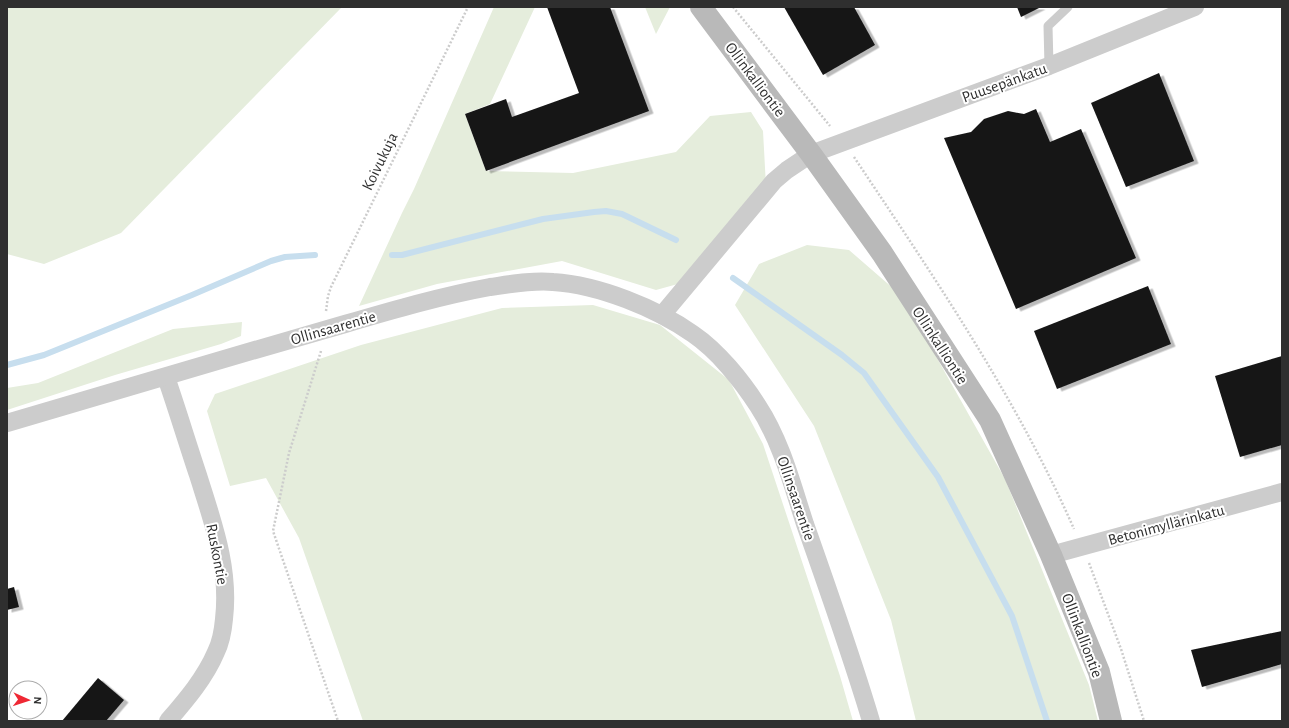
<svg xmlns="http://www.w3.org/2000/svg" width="1289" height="728" viewBox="0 0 1289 728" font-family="'Alegreya Sans',sans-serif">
<defs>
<filter id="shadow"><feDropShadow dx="4.5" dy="2.5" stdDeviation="0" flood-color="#0004"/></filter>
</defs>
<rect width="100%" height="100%" fill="#fff"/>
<g fill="#e5eddc">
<polygon points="7,7 342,7 121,233 44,264 7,254"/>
<polygon points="494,7 535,7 490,104 465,114 486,171 573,173 676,152 710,116 751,112 763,131 766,186 685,282 656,290 562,261 437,284 359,306 402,213 414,189"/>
<polygon points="645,7 670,7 656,34"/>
<polygon points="807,245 849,250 902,296 1005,479 1089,685 1098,721 916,721 891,620 814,426 735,305 759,264"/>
<polygon points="593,305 660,325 729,380 763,444 840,676 853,721 363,721 299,538 266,478 230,486 207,411 215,394 361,345 502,308"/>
<polygon points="242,322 241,336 221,344 115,375 7,410 7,388 38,383 173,329"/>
</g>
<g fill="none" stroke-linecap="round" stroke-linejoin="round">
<g stroke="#c7deee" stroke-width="6">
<polyline points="392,255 402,255 543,219 594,212 606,211 622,214 676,240"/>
<polyline points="733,278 842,355 864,373 938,477 1012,616 1047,721"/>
<polyline points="7,365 44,355 192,295 271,261 285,257 315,255"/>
</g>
</g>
<g fill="#161616" filter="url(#shadow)">
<polygon points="547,7 610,7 649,111 486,171 465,114 506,99 512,117 579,93"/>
<polygon points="784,7 854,7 875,45 823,75"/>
<polygon points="1017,7 1041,7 1021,17"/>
<polygon points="1159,73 1194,161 1126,187 1091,103"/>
<polygon points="1036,109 1050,142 1081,129 1136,258 1016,309 944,138 971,132 984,119 1008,111 1024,114"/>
<polygon points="1148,286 1171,344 1057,389 1034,331"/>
<polygon points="1282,356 1282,426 1281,426 1282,431 1282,445 1240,457 1215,376"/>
<polygon points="14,587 19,607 7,610 7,589"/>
<polygon points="1282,631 1282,664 1202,687 1191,650"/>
<polygon points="98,678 124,700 106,721 62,721"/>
</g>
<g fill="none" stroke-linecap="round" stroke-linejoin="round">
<g stroke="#ccc" stroke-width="2.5" stroke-dasharray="2 2" stroke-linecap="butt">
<polyline points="733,7 830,126"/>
<path d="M854 157C934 277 1016 397 1074 529"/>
<polyline points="326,311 328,296 331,287 468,7"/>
<polyline points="321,351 289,453 273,531 338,721"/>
<polyline points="1089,563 1121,649 1144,721"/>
</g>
<polyline stroke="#ccc" stroke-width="9" points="1049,66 1048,26 1068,7"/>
<g stroke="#ccc" stroke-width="18">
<polyline points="662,315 774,181 787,170 811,154 1049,66 1195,7"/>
<path d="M166 377C177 409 187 442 198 475 213 523 230 568 224 619 223 630 221 642 216 652 205 678 186 700 168 721"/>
<path d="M7 423C120 390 232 356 345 324 393 310 441 296 490 287 511 284 533 280 553 282 599 285 656 308 693 334 718 351 742 381 758 406 781 441 792 484 805 524 828 589 851 654 871 721"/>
<polyline points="1051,555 1282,492"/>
</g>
<polyline stroke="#b9b9b9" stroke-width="22" points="701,7 811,154 882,253 990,420 1051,555 1099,672 1111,721"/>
</g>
<g text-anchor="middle" stroke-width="4" stroke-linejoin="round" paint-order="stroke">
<g font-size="16" fill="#2f2f2f" stroke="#fff">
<text transform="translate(756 79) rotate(53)" y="6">Ollinkalliontie</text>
<text transform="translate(1004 82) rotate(-20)" y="6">Puusepänkatu</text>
<text transform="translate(379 161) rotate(-64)" y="6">Koivukuja</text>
<text transform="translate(333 327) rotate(-16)" y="6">Ollinsaarentie</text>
<text transform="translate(941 345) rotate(57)" y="6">Ollinkalliontie</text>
<text transform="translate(797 498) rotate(71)" y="6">Ollinsaarentie</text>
<text transform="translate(1166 524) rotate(-15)" y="6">Betonimyllärinkatu</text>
<text transform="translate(218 554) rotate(79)" y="6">Ruskontie</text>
<text transform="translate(1083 635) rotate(69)" y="6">Ollinkalliontie</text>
</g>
</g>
<rect width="1289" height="728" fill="none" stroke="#2f2f2f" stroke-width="16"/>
<g transform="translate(28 700) rotate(93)"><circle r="19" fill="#ffffff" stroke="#acacac"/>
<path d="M0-3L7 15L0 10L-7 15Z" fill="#ef2834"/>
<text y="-6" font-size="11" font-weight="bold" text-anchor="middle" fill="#2f2f2f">N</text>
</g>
</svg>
